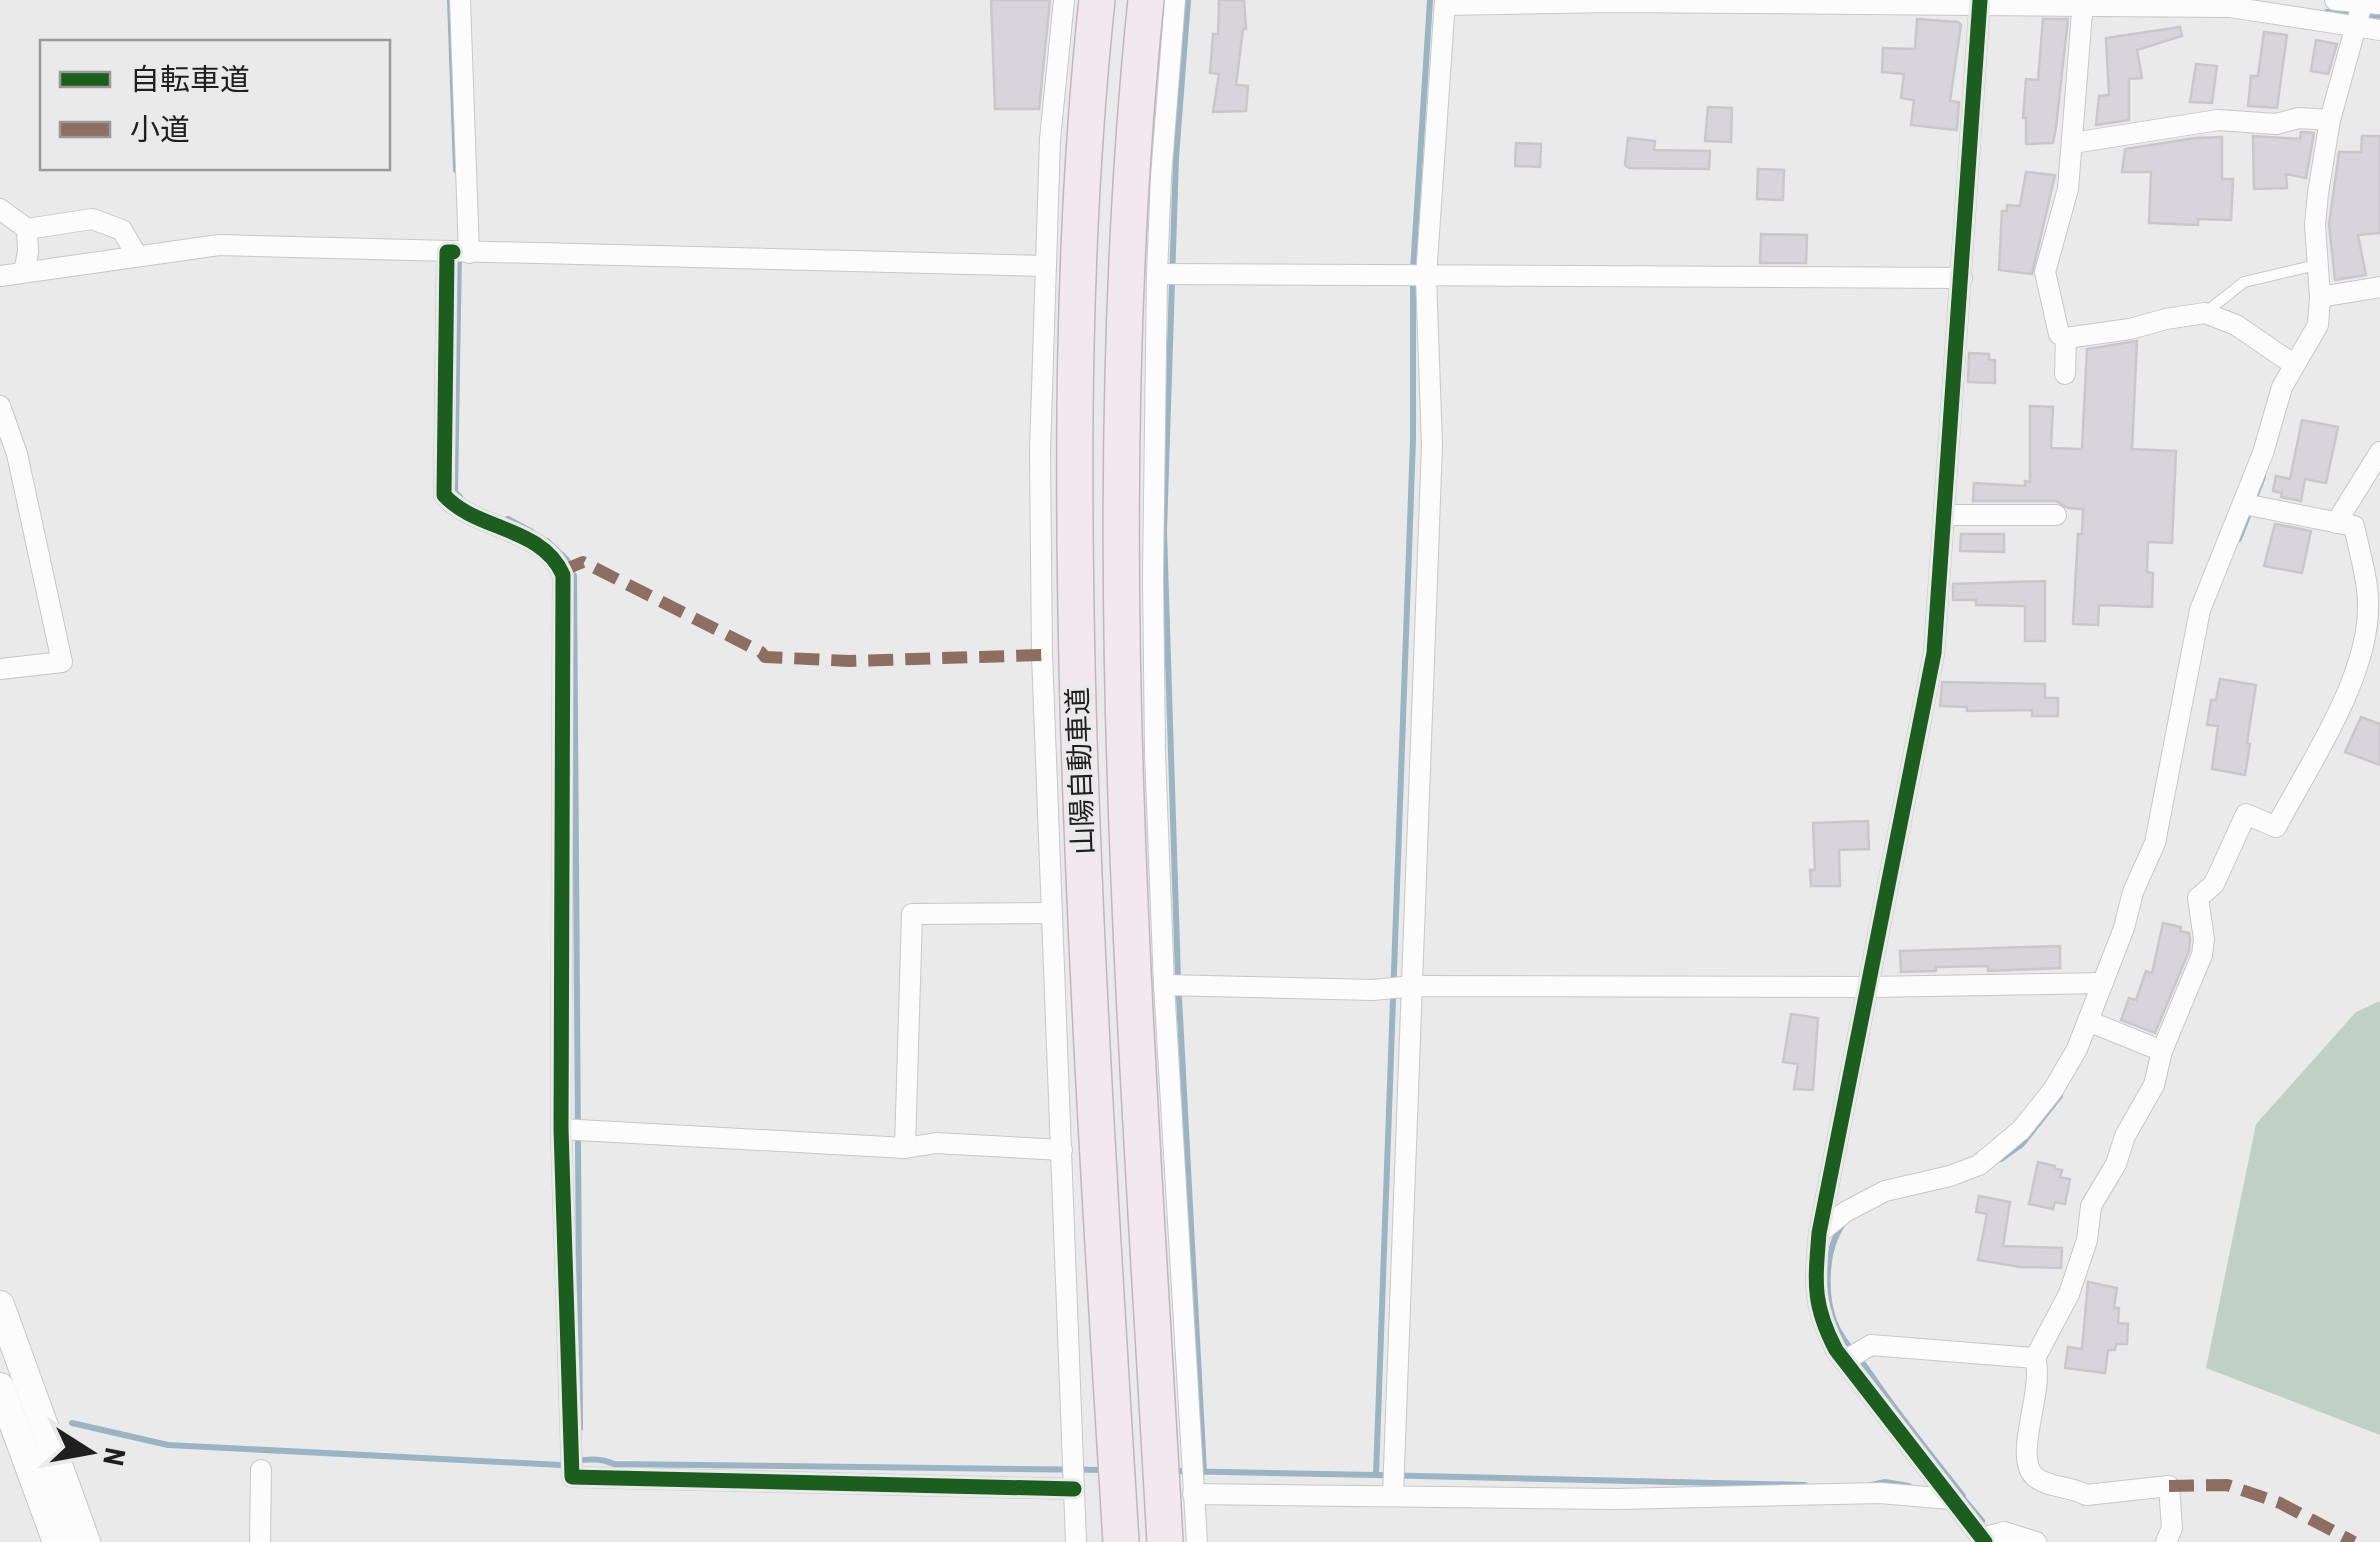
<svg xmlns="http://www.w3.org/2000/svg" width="2380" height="1542" viewBox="0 0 2380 1542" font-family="'Roboto Condensed','Noto Sans JP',sans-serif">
<rect width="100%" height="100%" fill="#eaeaeb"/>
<polygon fill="#bfd1c4" points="2380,1001 2380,1435 2206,1368 2256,1124 2356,1012"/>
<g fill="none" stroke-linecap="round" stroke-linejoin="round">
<g stroke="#9cb3c4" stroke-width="6">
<polyline points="450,0 456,170"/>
<polyline points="1188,0 1176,158 1164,531 1178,978 1204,1472"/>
<polyline points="2327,12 2380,18"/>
<polyline points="459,252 455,492 460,497"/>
<polyline points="508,519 532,532"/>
<polyline points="2239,539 2263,477"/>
<polyline points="547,541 567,560 574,576 580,1428"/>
<polyline points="2001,1159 2022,1144 2060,1096"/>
<path d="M1843 1224C1825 1249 1824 1293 1834 1321 1842 1342 1857 1354 1869 1372 1898 1415 1931 1455 1963 1496"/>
<path d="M72 1423 168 1445 561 1465C579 1460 597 1456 614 1464L1106 1470"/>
<polyline points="1173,1471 1376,1475 1413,439 1413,270 1430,0"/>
<polyline points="1376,1475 1805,1485"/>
<polyline points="1872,1485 1885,1482 1909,1486"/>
<polyline points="1961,1496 1982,1521"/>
</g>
</g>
<g fill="#d7d4dc" stroke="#c8c8c9" stroke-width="2.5">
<polygon points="991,0 1050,0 1039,109 995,109"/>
<polygon points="1219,0 1244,0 1246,29 1243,29 1236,85 1248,86 1246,111 1213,112 1219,74 1210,73 1213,34 1218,34"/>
<polygon points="1917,19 1958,22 1961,25 1950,101 1959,102 1957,130 1911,125 1914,100 1901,98 1904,74 1882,72 1883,48 1915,49"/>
<polygon points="2043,19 2068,19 2056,127 2053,143 2026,144 2026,118 2023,118 2026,79 2038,80"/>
<polygon points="2180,27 2182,36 2137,50 2142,78 2129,79 2129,120 2096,125 2099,96 2109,95 2106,38"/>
<polygon points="2264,32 2287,35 2277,108 2248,106 2251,76 2258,76"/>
<polygon points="2316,40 2337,44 2328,74 2311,71"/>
<polygon points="2196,64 2217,66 2212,103 2190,102"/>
<polygon points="1708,107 1732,108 1731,142 1705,141"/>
<polygon points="2301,132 2314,133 2306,178 2286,174 2287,188 2254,189 2253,136 2300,139"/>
<polygon points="2362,136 2380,136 2380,233 2358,235 2366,275 2335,280 2329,225 2339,152 2361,152"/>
<polygon points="2222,137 2222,179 2233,179 2231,220 2198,219 2198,225 2149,223 2151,172 2122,172 2125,149 2195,138"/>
<polygon points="1628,138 1655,141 1654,150 1710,151 1709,169 1629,168 1625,165"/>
<polygon points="1516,143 1541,144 1540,167 1515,166"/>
<polygon points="1758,169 1784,170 1783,200 1757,199"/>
<polygon points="2026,172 2055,175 2032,274 1999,270 2002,211 2007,211 2007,205 2020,206"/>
<polygon points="1761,234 1807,235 1806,263 1760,263"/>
<polygon points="2137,341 2132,449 2176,451 2172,543 2148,542 2147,572 2153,573 2152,607 2099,605 2098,625 2073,624 2078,534 2082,534 2083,509 2068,508 2056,501 1973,501 1974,483 2025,486 2025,481 2030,482 2030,406 2053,407 2051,448 2082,449 2087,349"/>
<polygon points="1969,353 1989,354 1989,360 1995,360 1995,383 1968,382"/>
<polygon points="2302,420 2338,427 2326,483 2305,479 2301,501 2281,497 2282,493 2273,491 2276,476 2290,479"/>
<polygon points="2275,524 2311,531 2302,573 2264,566"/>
<polygon points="1961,534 2004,534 2004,552 1960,551"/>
<polygon points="2045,581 2045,641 2025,641 2025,606 1976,605 1976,600 1953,600 1953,584"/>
<polygon points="2220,679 2256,685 2247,743 2250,744 2245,775 2212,769 2218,726 2207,725 2211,700 2216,700"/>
<polygon points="1942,682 2045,684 2045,698 2058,698 2058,716 2032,716 2032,710 1967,711 1967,707 1940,706"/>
<polygon points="2361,717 2380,724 2380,765 2345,752"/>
<polygon points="1868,821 1869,849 1839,850 1840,886 1811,886 1810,870 1815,870 1813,823"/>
<polygon points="2163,923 2181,927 2180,931 2189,933 2190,939 2189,951 2155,1033 2121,1020 2129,998 2136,1000 2146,971 2152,973"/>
<polygon points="2060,946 2060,968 1988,971 1988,966 1936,967 1936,971 1901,972 1900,951"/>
<polygon points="1791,1014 1818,1018 1813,1090 1794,1089 1798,1064 1783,1062"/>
<polygon points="2038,1162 2055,1166 2054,1169 2062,1170 2060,1177 2070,1179 2065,1204 2055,1202 2053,1209 2029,1204"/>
<polygon points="1979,1196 2010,1202 2003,1246 2062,1248 2061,1268 2020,1267 1978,1260 1987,1214 1976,1212"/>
<polygon points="2088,1282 2117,1288 2114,1308 2119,1308 2118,1323 2128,1324 2127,1344 2116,1344 2115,1350 2108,1350 2105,1373 2065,1368 2068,1347 2082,1349"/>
</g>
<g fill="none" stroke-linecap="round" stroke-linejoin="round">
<g stroke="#c7c7c8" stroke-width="12">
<polyline id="lane" points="2205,313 2244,282 2316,265"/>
</g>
<g stroke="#c7c7c8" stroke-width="22">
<g id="street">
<polyline points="460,0 469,253"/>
<polyline points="1064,0 1050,139 1040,452 1042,655 1076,1542"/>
<polyline points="1175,0 1161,177 1157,274 1153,577 1155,753 1164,985 1197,1542"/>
<path d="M1980 0 1934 653 1819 1233C1815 1283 1812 1304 1836 1350L1985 1542"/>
<polyline points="2335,0 2380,4"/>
<polyline points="1445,5 1614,2 2230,7 2380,30"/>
<polyline points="2073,143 2218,120 2276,124 2299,118 2330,120"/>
<polyline points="0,209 27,229"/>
<path d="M447 252 444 495C476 531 542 526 563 575L561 1129 572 1477 1074 1489"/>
<polyline points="24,272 28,252 27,229 92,219 122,230 137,256"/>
<polyline points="1157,274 1962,278"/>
<polyline points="0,276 219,245 1046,266"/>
<polyline points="2320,297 2380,287"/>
<polyline points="2066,338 2059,334 2045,272 2068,189 2083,0"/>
<polyline points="2065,374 2066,338 2130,329 2166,319 2205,313 2236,325 2293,364"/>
<polyline points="0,406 17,454 62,662 0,669"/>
<polyline points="1944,515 2056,515"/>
<polyline points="2336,523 2380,452"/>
<polyline points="1164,985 1373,990 1413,986 1867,987 2103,983"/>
<polyline points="2088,1021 2162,1051"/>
<polyline points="561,1129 905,1148 936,1143 1062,1150"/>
<polyline points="905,1148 912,914 1052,913"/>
<polyline points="1819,1233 1845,1212 1885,1191 1950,1176 1979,1165 2021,1130 2053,1090 2077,1049 2124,928 2133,892 2155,843 2200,610 2263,453 2282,387 2318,325 2320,297 2315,225 2318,193 2330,120 2363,0"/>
<polyline points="1844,1361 1871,1345 2035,1358"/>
<polyline points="1193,1494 1617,1499 1880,1493 1950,1499"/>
<polyline points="1393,1495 1432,445 1426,277 1445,0"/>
<polyline points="1982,1538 2004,1532 2036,1542"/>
<polyline points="260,1542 261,1470"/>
<path d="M2166 1542 2172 1528 2169 1486 2086 1495C2071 1486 2047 1488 2034 1476 2013 1455 2045 1390 2035 1358L2069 1294 2087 1240 2091 1206 2116 1164 2125 1136 2154 1085 2162 1051 2202 955 2204 939 2198 898 2214 884 2246 814 2276 827C2310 763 2370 676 2368 603 2368 578 2359 551 2354 526L2244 504"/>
</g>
</g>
<g stroke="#c7c7c8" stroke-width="30">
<g id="secondary">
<polyline points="0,1305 86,1542"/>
<polyline points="0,1387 57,1542"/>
</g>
</g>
<g stroke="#c0b6bd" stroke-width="38">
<g id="highway">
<path d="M1097 0C1072 234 1072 470 1078 705 1086 984 1104 1263 1121 1542"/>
<path d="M1146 0C1093 513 1137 1029 1165 1542"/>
</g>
</g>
<use href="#lane" stroke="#fcfcfc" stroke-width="10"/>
<use href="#street" stroke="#fcfcfc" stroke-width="20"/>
<use href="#secondary" stroke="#fcfcfc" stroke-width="28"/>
<use href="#highway" stroke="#f2e8ee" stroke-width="35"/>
<g stroke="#8d6e63" stroke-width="12" stroke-dasharray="25 12" stroke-linecap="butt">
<polyline points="561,571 583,562 761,652 765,657 850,661 1042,655"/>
<polyline points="2169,1486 2227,1485 2280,1503 2354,1542"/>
</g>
<g stroke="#eaeaeb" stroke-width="21">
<g id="cycleway">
<path d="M1980 0 1934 653 1819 1233C1815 1283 1812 1304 1836 1350L1985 1542"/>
<path d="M453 252H447L444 495C476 531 542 526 563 575L561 1129 572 1477 1074 1489"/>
</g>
</g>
<use href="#cycleway" stroke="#1b5e20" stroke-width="15"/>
</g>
<g text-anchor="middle" stroke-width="8" stroke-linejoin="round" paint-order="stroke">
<g font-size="28" fill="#1f1f1f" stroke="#eaeaeb">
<text transform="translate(1080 771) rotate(-92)" y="10">山陽自動車道</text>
</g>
</g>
<rect x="40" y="40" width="350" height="130" fill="#eaeaeb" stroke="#999999" stroke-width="2.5"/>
<rect x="60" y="72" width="50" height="15" fill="#1b5e20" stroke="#999999" stroke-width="2.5"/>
<text x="130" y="90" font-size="30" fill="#1f1f1f">自転車道</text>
<rect x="60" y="122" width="50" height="15" fill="#8d6e63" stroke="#999999" stroke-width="2.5"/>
<text x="130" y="140" font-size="30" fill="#1f1f1f">小道</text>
<g transform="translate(90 1452) rotate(101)" stroke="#eaeaeb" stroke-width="8" paint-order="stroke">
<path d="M0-8L18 38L0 25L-18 38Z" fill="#1f1f1f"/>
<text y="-15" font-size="28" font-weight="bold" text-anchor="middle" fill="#1f1f1f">N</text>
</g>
</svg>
